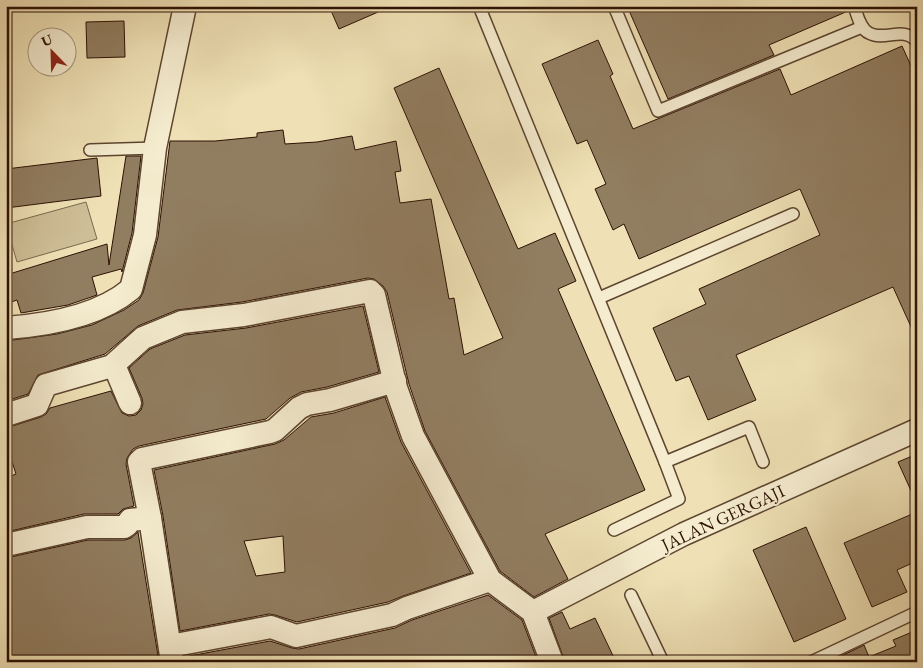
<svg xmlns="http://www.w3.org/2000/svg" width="923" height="668" viewBox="0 0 923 668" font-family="'EB Garamond',serif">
<rect width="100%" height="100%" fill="#efe1b5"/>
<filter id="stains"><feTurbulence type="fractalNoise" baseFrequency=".004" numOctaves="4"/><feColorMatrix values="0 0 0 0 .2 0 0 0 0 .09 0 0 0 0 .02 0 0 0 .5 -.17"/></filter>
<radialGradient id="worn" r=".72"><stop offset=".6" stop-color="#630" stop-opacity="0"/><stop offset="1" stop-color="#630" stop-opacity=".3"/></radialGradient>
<polygon fill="#cebe97" stroke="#7d684e" points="86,202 97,239 17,262 6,224"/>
<g fill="#917d60" stroke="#2c1104" fill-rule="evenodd">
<polygon points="329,6 392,6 339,29"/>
<polygon points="627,6 847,6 848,11 769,45 774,55 668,99"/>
<polygon points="124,21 125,57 87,58 86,22"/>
<polygon points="598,40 613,74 610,76 633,129 780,69 791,95 902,46 917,79 917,340 893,287 736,355 756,400 708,420 689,376 676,381 653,328 706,304 699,289 820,235 800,189 639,259 624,224 613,230 595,189 606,184 587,140 577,144 542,64"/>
<polygon points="439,68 518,249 555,233 576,281 558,289 645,490 545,534 568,579 534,597 500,571 425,431 409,384 387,292 383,286 374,279 368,278 242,302 177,310 138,326 105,354 38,375 28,394 6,401 6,341 57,334 92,325 124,310 139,300 143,293 158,237 170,141 215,141 257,137 257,133 283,130 285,144 317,142 352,136 355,150 396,141 401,171 395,172 400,203 431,199 449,299 454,298 464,355 503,338 394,88"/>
<polygon points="126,156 141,156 132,233 122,272 121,269 92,277 97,295 68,305 21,313 17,300 6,304 6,275 107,244 109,265"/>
<polygon points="97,158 101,196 6,208 6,169"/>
<polygon points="363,306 379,372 327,387 301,392 290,398 266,419 139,446 133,449 127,458 126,464 134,506 123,509 118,514 84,514 6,532 6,478 16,474 6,443 6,428 41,417 46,414 50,408 111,391 122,413 129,416 136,415 141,410 143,404 142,398 129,368 150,349 185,335 246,328"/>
<path d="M385 397 401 442 471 573 403 596 388 602 297 622 275 615 269 614 180 631 163 516 154 470 275 444 284 440 311 417 334 413ZM283 536 285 572 256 576 244 541Z"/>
<polygon points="917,454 917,504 898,462"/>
<polygon points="917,512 917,561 897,570 907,592 872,607 844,543"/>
<polygon points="806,527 846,619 794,642 753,550"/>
<polygon points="138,532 159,662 6,662 6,558 88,540 125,540 131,538"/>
<polygon points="488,595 522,620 538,662 185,662 184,657 270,641 292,648 299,649 395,628 412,620"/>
<polygon points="562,612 570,629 595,618 616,662 565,662 549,618"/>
<polygon points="917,630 917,662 829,662 864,645 869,657 896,646 893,640"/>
</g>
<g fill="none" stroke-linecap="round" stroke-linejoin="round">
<g stroke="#5d4530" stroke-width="14">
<g id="service">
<polyline points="479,6 665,462 749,427 763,462"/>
<polyline points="614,6 658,111 862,27"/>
<path d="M854 6C857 14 860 29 869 33 885 42 904 25 917 42"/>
<polyline points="90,150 155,148"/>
<polyline points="599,298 793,214"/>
<polyline points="614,530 679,499 665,462"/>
<polyline points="631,595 663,662"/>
<polyline points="811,662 917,612"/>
</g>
</g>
<g stroke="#5d4530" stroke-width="25">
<g id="minor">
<path d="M6 328C47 325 99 316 131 289L145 235 155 148 185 6"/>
<polyline points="114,365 130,403"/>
<polyline points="6,415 37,405 44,389 46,385 112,366 143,338 182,322 244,315 370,291 374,295 396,388 413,436 490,580 533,612 552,662"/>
<polyline points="150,518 172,662"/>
<polyline points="6,545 87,527 124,527 127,525 130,520 150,518 139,462 142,459 270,432 275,430 299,408 307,404 330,400 395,381"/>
<polyline points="533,612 684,534 917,430"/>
<polyline points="170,646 271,627 296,636 392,615 407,608 490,580"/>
</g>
</g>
<use href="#service" stroke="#f5eccf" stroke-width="11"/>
<use href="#minor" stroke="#f5eccf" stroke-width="22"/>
</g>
<g text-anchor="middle" stroke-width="4" stroke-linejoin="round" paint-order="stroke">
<g font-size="18" fill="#2c1104" stroke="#f5eccf">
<text transform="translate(723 518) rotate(-25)" y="6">JALAN GERGAJI</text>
</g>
</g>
<rect width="923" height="668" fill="none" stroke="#efe1b5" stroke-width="25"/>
<rect x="8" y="8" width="908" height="653" fill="none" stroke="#2c1104" stroke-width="2.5"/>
<rect x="12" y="12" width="898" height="643" fill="none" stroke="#2c1104"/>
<g transform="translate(52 52) rotate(337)"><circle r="24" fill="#f5eccf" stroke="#a5947e"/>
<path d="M0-4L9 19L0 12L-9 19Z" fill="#8f2418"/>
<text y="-8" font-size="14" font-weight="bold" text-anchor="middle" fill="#2c1104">U</text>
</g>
<rect width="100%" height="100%" filter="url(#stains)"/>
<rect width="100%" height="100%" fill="url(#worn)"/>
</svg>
